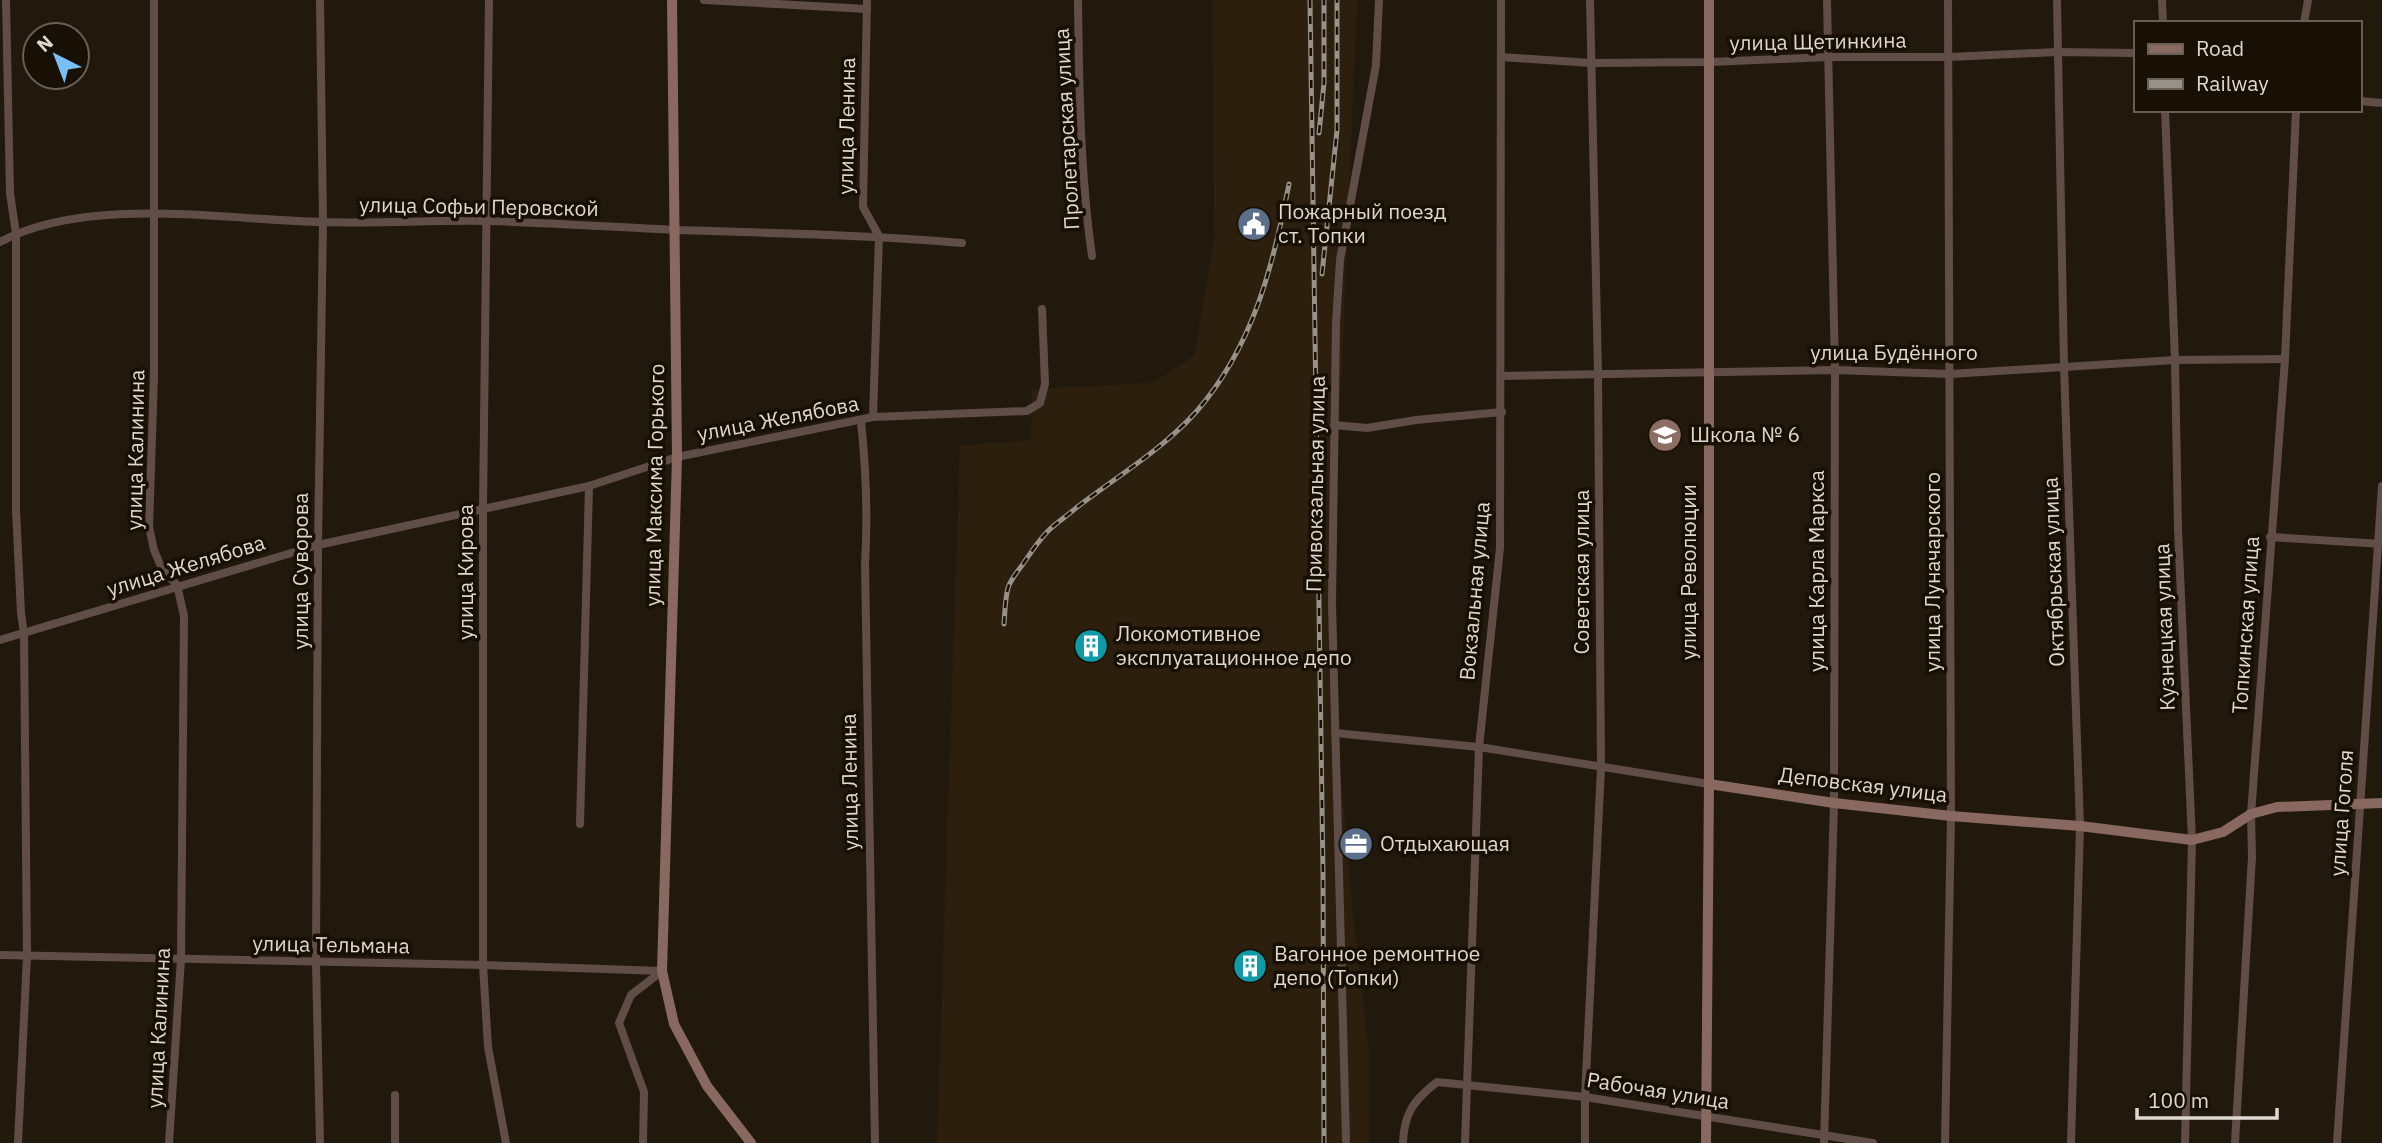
<svg xmlns="http://www.w3.org/2000/svg" width="2382" height="1143" viewBox="0 0 2382 1143" font-family="'IBM Plex Sans',sans-serif">
<rect width="100%" height="100%" fill="#22190d"/>
<polygon fill="#2d1f0e" points="1212,0 1357,0 1332,604 1337,733 1353,914 1369,1052 1370,1143 937,1143 960,446 1031,440 1032,389 1153,383 1194,356 1214,240"/>
<g fill="none" stroke-linecap="round" stroke-linejoin="round">
<g stroke="#614d47" stroke-width="8">
<polyline points="6,0 10,193 16,234 16,510 21,613 24,634 27,956 18,1143"/>
<polyline points="154,0 154,376 149,527 154,550 162,569 177,585 184,616 181,959 169,1143"/>
<polyline points="320,0 323,222 318,545 316,963 320,1143"/>
<polyline points="489,0 483,509 483,965 488,1047 506,1143"/>
<polyline points="704,0 867,9"/>
<polyline points="867,0 863,207 879,236 873,417"/>
<path d="M1078 0C1079 86 1080 171 1092 256"/>
<polyline points="2057,0 2064,366 2080,826 2071,1143"/>
<polyline points="2162,0 2163,23"/>
<polyline points="2304,23 2308,0"/>
<polyline points="1501,57 1591,63 1710,62 1829,57 1949,57 2057,52 2135,53"/>
<polyline points="2359,101 2382,103"/>
<polyline points="2165,110 2175,360 2178,529 2192,840 2185,1143"/>
<path d="M0 242C88 195 225 220 323 222 378 224 432 220 487 221 550 223 614 227 677 230 772 233 867 235 962 243"/>
<polyline points="1502,376 1835,370 1950,374 2175,360 2285,359"/>
<path d="M861 421C866 469 868 516 865 564L875 1143"/>
<polyline points="1334,425 1367,428 1416,420 1502,412"/>
<polyline points="2270,537 2382,544"/>
<polyline points="0,640 318,545 589,486 677,457 873,417 1027,411 1040,403 1045,384 1042,309"/>
<polyline points="1335,733 1479,747 1709,784"/>
<polyline points="580,824 589,486"/>
<polyline points="0,955 483,965 662,971"/>
<polyline points="1346,1140 1332,604 1336,323 1340,260 1376,65 1379,0"/>
<polyline points="395,1143 395,1095"/>
<polyline points="643,1143 644,1092 619,1023 631,995 662,971"/>
<path d="M1403 1143C1404 1113 1414 1100 1437 1082L1585 1097 1873 1143"/>
<polyline points="1465,1143 1479,747 1500,548 1501,0"/>
<polyline points="1585,1143 1585,1097 1601,768 1598,374 1590,0"/>
<polyline points="1824,1143 1834,803 1835,370 1827,0"/>
<polyline points="1945,1143 1951,816 1948,0"/>
<polyline points="2235,1143 2252,857 2251,814 2285,359 2296,110"/>
<polyline points="2337,1143 2382,486"/>
</g>
<g stroke="#89695f" stroke-width="10">
<polyline points="672,0 677,457 662,971 674,1024 707,1086 751,1143"/>
<polyline points="1709,784 1834,803 1951,816 2080,826 2192,840 2223,832 2251,814 2277,807 2382,803"/>
<polyline points="1706,1143 1709,784 1709,0"/>
</g>
<g stroke="#989187" stroke-width="5">
<g id="rail">
<polyline points="1310,0 1323,874 1324,1143"/>
<polyline points="1319,133 1324,83 1324,0"/>
<polyline points="1322,274 1337,130 1337,0"/>
<path d="M1004 624C1005 612 1005 599 1008 588 1011 578 1020 569 1025 561 1032 551 1039 540 1048 531 1056 523 1067 516 1076 508 1116 477 1162 450 1196 412 1253 347 1273 266 1289 184"/>
</g>
</g>
<use href="#rail" stroke="#191005" stroke-width="2.5" stroke-dasharray="8" stroke-linecap="butt"/>
</g>
<defs>
<g id="civic-disc" transform="scale(1.75)"><circle r="9.5" fill="#5c6f8a" stroke="#191005"/><path d="M-.6-6.5H3V-4.5H.6V-3L4-1V1h2V6H-6V1h2V-1L-.6-3ZM-1.2 2.5V6h2.4V2.5Z" fill="#fff"/></g>
<g id="school-disc" transform="scale(1.75)"><circle r="9.5" fill="#8d6e63" stroke="#191005"/><path d="M0-5L7-2L0 1L-7-2ZM-4 1L0 2.5L4 1V4Q0 6-4 4Z" fill="#fff"/></g>
<g id="building-disc" transform="scale(1.75)"><circle r="9.5" fill="#0f9aa8" stroke="#191005"/><path d="M-4-6H4V6H1V3H-1V6H-4ZM-2.5-4.3h1.7v1.8h-1.7ZM.8-4.3h1.7v1.8H.8ZM-2.5-1h1.7V.8h-1.7ZM.8-1h1.7V.8H.8Z" fill="#fff"/></g>
<g id="office-disc" transform="scale(1.75)"><circle r="9.5" fill="#5c6f8a" stroke="#191005"/><path d="M-6-3h4V-5.5h4V-3h4V5H-6ZM-1-4.5V-3h2v-1.5ZM-6 0V1H6V0Z" fill="#fff"/></g>
</defs>
<g fill-rule="evenodd">
<use href="#civic-disc" x="1254" y="224"/>
<use href="#school-disc" x="1665" y="435"/>
<use href="#building-disc" x="1091" y="646"/>
<use href="#office-disc" x="1356" y="844"/>
<use href="#building-disc" x="1250" y="966"/>
</g>
<g text-anchor="middle" stroke-width="7" stroke-linejoin="round" paint-order="stroke">
<g font-size="21" fill="#ded8d0" stroke="#191005">
<text transform="translate(1818 42) rotate(-1)" y="7">улица Щетинкина</text>
<text transform="translate(847 126) rotate(-89)" y="7">улица Ленина</text>
<text transform="translate(1067 129) rotate(-93)" y="7">Пролетарская улица</text>
<text transform="translate(479 207) rotate(1)" y="7">улица Софьи Перовской</text>
<text x="1894" y="360">улица Будённого</text>
<text transform="translate(778 419) rotate(-11)" y="7">улица Желябова</text>
<text transform="translate(136 450) rotate(-89)" y="7">улица Калинина</text>
<text transform="translate(1316 484) rotate(-89)" y="7">Привокзальная улица</text>
<text transform="translate(655 485) rotate(-89)" y="7">улица Максима Горького</text>
<text transform="translate(186 566) rotate(-17)" y="7">улица Желябова</text>
<text transform="translate(301 571) rotate(-90)" y="7">улица Суворова</text>
<text transform="translate(1817 571) rotate(-90)" y="7">улица Карла Маркса</text>
<text transform="translate(466 572) rotate(-90)" y="7">улица Кирова</text>
<text transform="translate(1582 572) rotate(-90)" y="7">Советская улица</text>
<text transform="translate(1689 572) rotate(-90)" y="7">улица Революции</text>
<text transform="translate(1933 572) rotate(-90)" y="7">улица Луначарского</text>
<text transform="translate(2054 572) rotate(-92)" y="7">Октябрьская улица</text>
<text transform="translate(1475 591) rotate(-85)" y="7">Вокзальная улица</text>
<text transform="translate(2246 625) rotate(-86)" y="7">Топкинская улица</text>
<text transform="translate(2165 627) rotate(-92)" y="7">Кузнецкая улица</text>
<text transform="translate(850 782) rotate(-91)" y="7">улица Ленина</text>
<text transform="translate(1863 785) rotate(7)" y="7">Деповская улица</text>
<text transform="translate(2342 813) rotate(-86)" y="7">улица Гоголя</text>
<text transform="translate(331 945) rotate(1)" y="7">улица Тельмана</text>
<text transform="translate(159 1028) rotate(-87)" y="7">улица Калинина</text>
<text transform="translate(1658 1091) rotate(9)" y="7">Рабочая улица</text>
</g>
<g font-size="21" fill="#ded8d0" stroke="#191005" text-anchor="start">
<text x="1278" y="219">Пожарный поезд<tspan x="1278" dy="24">ст. Топки</tspan></text>
<text x="1690" y="442">Школа № 6</text>
<text x="1116" y="641">Локомотивное<tspan x="1116" dy="24">эксплуатационное депо</tspan></text>
<text x="1380" y="851">Отдыхающая</text>
<text x="1274" y="961">Вагонное ремонтное<tspan x="1274" dy="24">депо (Топки)</tspan></text>
</g>
</g>
<rect x="2134" y="21" width="228" height="91" fill="#191005" stroke="#686056" stroke-width="2"/>
<rect x="2148" y="44" width="35" height="10" fill="#89695f" stroke="#686056" stroke-width="2"/>
<text x="2196" y="56" font-size="21" fill="#ded8d0">Road</text>
<rect x="2148" y="79" width="35" height="10" fill="#989187" stroke="#686056" stroke-width="2"/>
<text x="2196" y="91" font-size="21" fill="#ded8d0">Railway</text>
<g transform="translate(56 56) rotate(318)"><circle r="33" fill="#191005" stroke="#686056" stroke-width="2"/>
<path d="M0-5L12 26L0 18L-12 26Z" fill="#76c0f7"/>
<text y="-10" font-size="19" font-weight="bold" text-anchor="middle" fill="#ded8d0">N</text>
</g>
<path d="M2137 1108v10h140v-10" fill="none" stroke="#ded8d0" stroke-width="3.5"/>
<text x="2148" y="1108" font-size="21" fill="#ded8d0" stroke="#191005" stroke-width="5" paint-order="stroke">100 m</text>
</svg>
